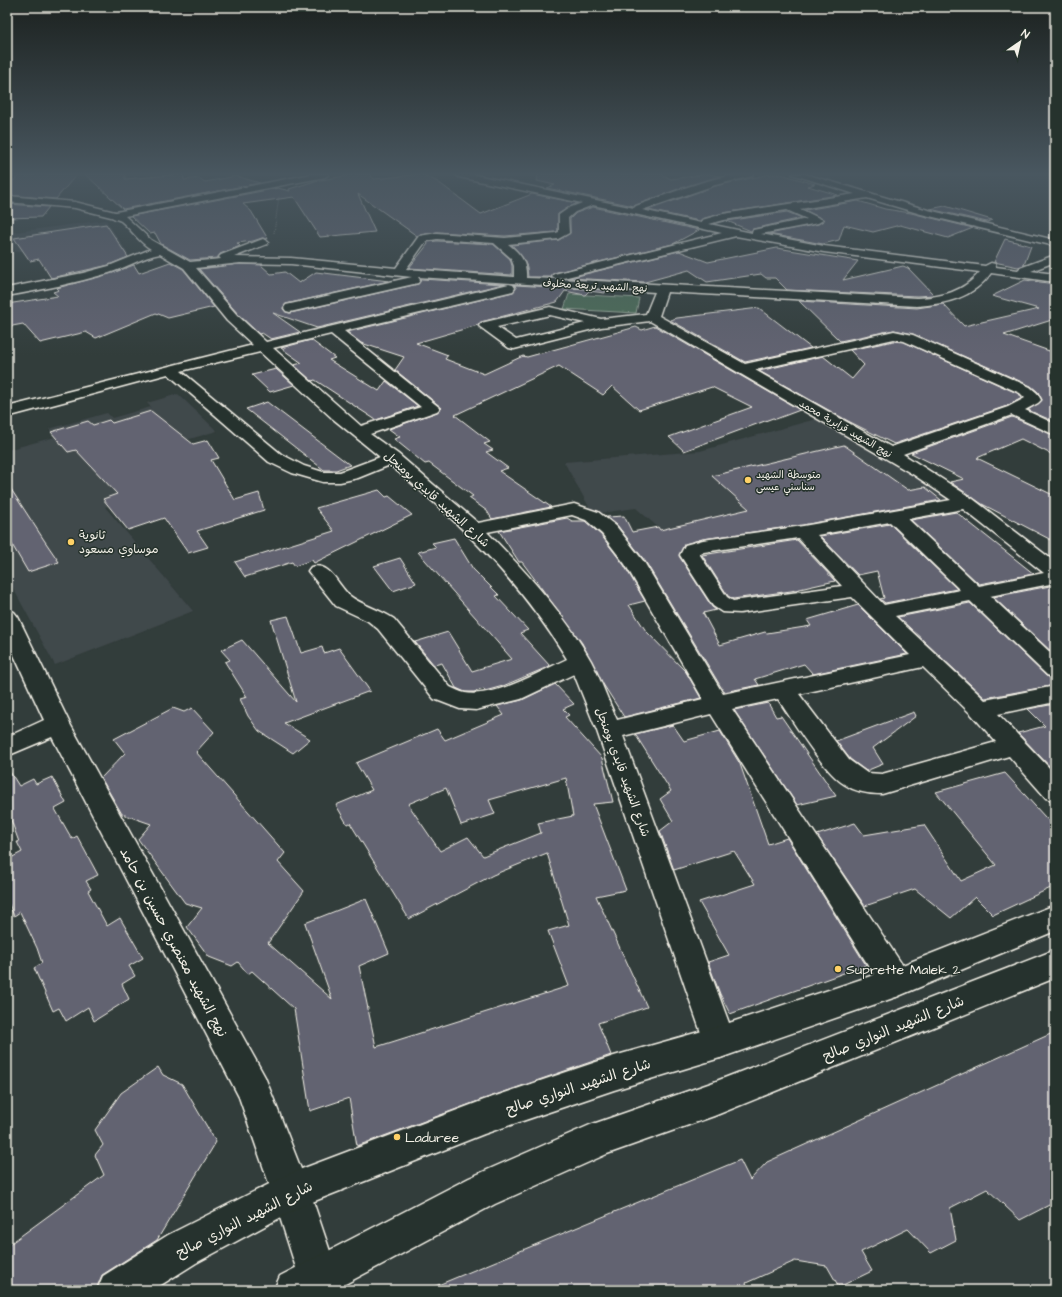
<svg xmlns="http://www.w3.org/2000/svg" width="1062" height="1297" viewBox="0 0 1062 1297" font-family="'Architects Daughter','Playpen Sans Arabic',sans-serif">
<rect width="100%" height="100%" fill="#323d3b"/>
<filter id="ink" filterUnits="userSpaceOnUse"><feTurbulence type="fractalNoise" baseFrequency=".025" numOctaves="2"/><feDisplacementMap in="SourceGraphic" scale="8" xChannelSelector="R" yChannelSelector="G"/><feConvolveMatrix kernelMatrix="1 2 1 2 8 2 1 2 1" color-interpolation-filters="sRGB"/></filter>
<g filter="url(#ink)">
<g fill="#40484b">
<polygon points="106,220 129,255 87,261 50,247 15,252 8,233"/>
<polygon points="178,394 217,431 159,448 186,482 105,507 193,611 55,665 7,577 7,450 55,437 49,429 107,413 112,418 151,407 147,403"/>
<polygon points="816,419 952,498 682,548 636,508 593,514 564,462 700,451"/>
</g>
<polygon fill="#4d6e58" stroke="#a0b0a0" points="569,294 639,298 636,313 564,309"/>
<g fill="#626371" stroke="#f4f1e8" fill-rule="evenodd">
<polygon points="35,174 77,174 56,199 7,195 7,181 15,180 16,177 35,175"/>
<polygon points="85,174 125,174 125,179 183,174 184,180 199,178 205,182 236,176 260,183 123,209"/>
<polygon points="356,174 369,174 374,179 422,174 438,182 481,214 532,194 577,203 558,214 558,231 556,232 505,236 437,232 417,236 358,194 375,232 320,237 294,197 243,204 251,211 268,239 262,238 253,241 237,243 240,246 220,254 218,258 190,260 161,244 155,233 150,234 131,216 278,188 290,191 289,189 315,181"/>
<polygon points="538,174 661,174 671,179 709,174 720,176 678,189 634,206 547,188 555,185 537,181"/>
<polygon points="770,174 781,174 815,184 808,186 838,195 723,213 702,219 700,221 648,210 715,186"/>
<polygon points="858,201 885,209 911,213 973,228 948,238 900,225 873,232 844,225 839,240 823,244 769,234 818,224 824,220 805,210"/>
<polygon points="7,204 49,207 41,217 7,218"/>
<polygon points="945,206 992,220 987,222 930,209"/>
<polygon points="593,207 699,230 673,244 554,273 551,277 528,277 527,267 523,258 512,245 559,240 570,233 570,219 576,213"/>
<polygon points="787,212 802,218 753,229 751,231 727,221"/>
<polygon points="106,224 128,257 109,265 51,278 39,259 30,261 14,238"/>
<polygon points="1005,239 1031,246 1024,265 1018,267 994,262"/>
<polygon points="437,241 493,244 510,259 512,266 512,275 409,268 428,244 427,242"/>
<polygon points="777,248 858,261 843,280 903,266 908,268 934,295 917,296 787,290 775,278 766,278 761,274 707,282 689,270 645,282 569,278 679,251 708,262"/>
<polygon points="170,262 183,269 214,307 168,318 156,313 96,338 86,332 40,343 23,324 7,327 7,304 58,296 53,292 59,290 57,288 109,274 134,265 139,273"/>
<polygon points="240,264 261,265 271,274 285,272 299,283 316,272 389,281 286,304 283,309 286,312 290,313 418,284 421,279 503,284 317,328 273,313 300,332 271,339 262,333 259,334 238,314 199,269"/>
<polygon points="1025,280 1055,284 1055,319 1004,335 1055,353 1055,422 1028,410 1042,400 1038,392 1031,386 913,334 894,330 840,341 799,301 917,308 943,304 964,326 1039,309 992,296"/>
<polygon points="515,285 606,290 605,293 589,291 585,295 565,291 557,302 481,322 478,325 416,343 448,355 445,359 484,374 523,356 527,357 636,327 642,330 655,326 800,410 776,419 773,418 684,451 669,437 752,407 712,387 639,410 612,386 603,395 559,366 455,415 490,442 484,444 493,450 486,452 508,468 499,471 551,507 492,519 487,511 469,498 473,496 429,463 425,464 394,439 400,437 389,429 437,412 442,408 395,370 404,357 361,343 347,332 513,292 516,289"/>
<polygon points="759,308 811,348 745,362 670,320 677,318"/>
<polygon points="311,340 335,358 329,360 379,391 386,381 418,406 376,420 315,380 312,381 294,365 302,363 281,348"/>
<polygon points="894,341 904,342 1019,394 1022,398 1007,406 894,444 848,421 759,371 823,356 852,379 864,365 850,350"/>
<polygon points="276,369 294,385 270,392 252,375"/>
<polygon points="267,402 350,465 336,470 324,470 246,409"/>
<polygon points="151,411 193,444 208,440 219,458 211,460 235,500 259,493 264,510 197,531 208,547 188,553 164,518 128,530 103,499 117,494 76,450 68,452 51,432 88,421 93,425 109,420 112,423"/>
<polygon points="1012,417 1055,436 1055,456 1021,439 977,458 1055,496 1055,542 982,504 950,482 964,479 911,453"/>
<polygon points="844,445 908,490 925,487 941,500 803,525 703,539 685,544 679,556 712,607 716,610 703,613 720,645 765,632 767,633 811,626 807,620 858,605 907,654 813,674 804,664 755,679 759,685 724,692 645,561 617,525 607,517 624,516 632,532 658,527 660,530 749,509 712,476"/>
<polygon points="7,483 44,540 59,562 28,572 7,536"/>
<polygon points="379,490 386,497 389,496 412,515 314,563 312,560 295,566 292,562 245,577 235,562 334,531 316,508"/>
<polygon points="956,512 1034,574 979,584 911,520"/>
<polygon points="567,518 572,521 585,521 601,535 624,565 645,601 629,605 646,631 686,672 701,698 624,717 603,684 582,643 522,562 519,562 499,531"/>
<polygon points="890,524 957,589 885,603 880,599 884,598 877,571 858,575 820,536"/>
<polygon points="454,538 473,569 499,595 496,596 528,630 520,633 550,666 503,686 485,691 484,689 474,692 465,692 456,688 442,663 434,665 415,642 448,632 472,671 512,659 418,552 436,547 432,543"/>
<polygon points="797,540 835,581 791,591 733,599 728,596 702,555"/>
<polygon points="400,558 416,583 393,591 374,566"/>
<polygon points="1055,585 1055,655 993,597"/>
<polygon points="970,603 1046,676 1055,679 1055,685 985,698 898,617"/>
<polygon points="288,616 301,653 322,647 324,653 339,648 370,691 284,723 310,739 293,753 259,731 248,716 240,699 247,697 225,662 230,660 221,650 242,640 296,702 271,620"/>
<path d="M555 684 574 704 563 709 569 715 565 717 602 758 613 802 593 804 626 890 596 896 647 1007 598 1023 611 1055 484 1099 357 1146 349 1098 310 1111 294 1009 252 971 248 974 238 962 232 966 209 957 187 927 202 908 185 903 138 839 151 824 122 814 101 778 125 753 114 739 173 708 184 712 192 708 214 732 196 752 285 853 278 862 304 891 268 943 332 999 305 923 366 899 389 953 359 966 376 1047 569 986 548 931 569 925 547 853 493 875 409 919 350 823 347 824 336 805 372 790 356 763 437 729 445 740 504 715 497 706 522 700ZM566 778 573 816 538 823 541 833 483 856 468 837 440 851 408 804 446 788 461 825 495 814 489 800Z"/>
<polygon points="768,703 776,717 781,716 836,796 797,805 734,710"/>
<polygon points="1055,704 1055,772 1018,733 1045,726 1028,709"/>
<polygon points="914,712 916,716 873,748 883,764 866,771 850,759 836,741"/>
<polygon points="673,725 684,741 720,731 740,764 768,844 787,838 866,965 730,1014 720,994 708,962 729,955 699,902 755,884 734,851 674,870 660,831 673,821 660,799 671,791 635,734"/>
<polygon points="7,767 19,786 33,779 36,784 52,777 66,803 55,809 72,839 77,836 98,875 86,881 91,889 88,891 107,926 120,918 143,958 129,966 135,976 122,984 129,999 94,1021 88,1007 66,1021 59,1008 53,1011 34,968 42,963 37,948 20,912 14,916 7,900 7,860 22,852 17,842 19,842 7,809"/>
<polygon points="1005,773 1055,828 1055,886 993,915 975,897 951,918 915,889 865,906 817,835 855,823 864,835 924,825 961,881 996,865 936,792"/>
<polygon points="1055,1032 1055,1202 1020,1220 987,1189 950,1208 956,1240 931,1253 908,1229 861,1252 872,1271 839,1287 827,1266 795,1261 746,1283 749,1290 426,1290 740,1160 750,1180 767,1162"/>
<polygon points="158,1067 163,1075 182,1084 216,1142 157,1240 102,1275 96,1290 7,1290 7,1246 104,1175 95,1155 103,1145 95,1130 121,1093"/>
</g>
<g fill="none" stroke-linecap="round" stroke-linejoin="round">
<g stroke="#f4f1e8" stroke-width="3">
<g id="minor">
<path d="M312 174H329L325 177 125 216 151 240 190 262 221 259 219 257 221 255 263 239 268 242 267 244 234 257 291 258 396 268 419 236 437 233 505 238 556 233 559 232V215L569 208 582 203 459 177 455 174H471L634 208 636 206C673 193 713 174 753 174L752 176 715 185 642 210 701 223 702 220 723 214 855 194 792 174H805L928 210 1055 240V246L921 214 867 198 800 209 823 220 818 223 761 234 824 246 985 266 991 263 995 264 996 267 1018 270 1020 268 1055 255V262L1031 271 1055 274V282L991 273C973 298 946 304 917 306L667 292 659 316 745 364 894 331 913 335 1030 387 1037 393 1041 400 1038 403 1025 410 1055 424V435L1012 415 903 454 973 499 1055 562V583L990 596 1055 657V678L1047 675 970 601 895 616 985 700 1055 686V702L998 714 1055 774V801L1046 798 1009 756 882 794C869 794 855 792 844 784 823 771 793 721 778 699L732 709 907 972 912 982 907 992 896 997 885 992 711 714 623 736 736 1042 732 1053 720 1058 708 1053 597 731 574 674 521 699 476 710 460 709 434 699 378 629 368 621 336 606 308 571 311 567C331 562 337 585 350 596 360 604 381 610 394 619L450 687C455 689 460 692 465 693 496 698 539 672 567 659 522 584 458 520 390 465L358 478 340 482H323L292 473 269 462 168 374 7 417V407L253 345 227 321 184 268 160 254C142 257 126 268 109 273 75 283 41 290 7 296V288L83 273 109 266 151 249C139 242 132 230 121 221 117 219 113 219 110 215L111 213ZM593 205 722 233 554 274 552 276 557 279 526 278C527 262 520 253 508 244L558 239 569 233 568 218 575 212ZM787 210 807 219 753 230 752 233 709 224 724 220ZM736 236 824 252 980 272C963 292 942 297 917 298L559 279ZM437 239 494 243 511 258 514 266V277L406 269 426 241ZM240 263 291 264 412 277 286 305 284 308 286 311 290 312 418 283 420 280 418 277 655 292 646 314 601 319 550 307 481 323 479 326 509 348 514 349 601 327 650 321 914 475 951 500 803 526 703 540 685 545 680 555 713 606 722 612 740 613 852 597 910 655 723 694 644 562 616 526 598 512 574 504 478 523 398 454 370 434 437 411 440 408 344 331 513 291 515 288 513 285 509 284 266 342 237 315 196 268ZM550 315 585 323 516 340 497 327ZM331 334 421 407 361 426 273 348ZM894 339 904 341 1020 393 1025 398 1008 407 891 447 755 370ZM260 352 332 418 380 457 340 472H323L304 466 281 454 181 371ZM963 509 1044 573 979 586 908 519ZM572 515 586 520 602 534 625 564 703 699 617 720C608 701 601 680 591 661 565 614 524 570 487 532ZM890 522 960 590 884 605 817 535ZM798 538 842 586 733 601 727 597 700 555V553L704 552ZM923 667 972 715 996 742 882 774 867 773 849 760 799 694Z"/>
<polygon points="7,610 14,612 18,617 70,724 265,1077 310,1192 343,1290 303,1290 272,1192 239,1097 52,737 7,756 7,737 44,720 7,640"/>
</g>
</g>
<g stroke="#f4f1e8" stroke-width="3">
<g id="tertiary">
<polygon points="7,196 75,202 119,213 120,215 115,218 75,208 7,202"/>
<polygon points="1055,905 1055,931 896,997 720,1058 614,1090 484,1134 302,1206 196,1263 153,1290 97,1290 103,1276 168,1235 291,1173 484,1100 614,1056 720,1026 895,968"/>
<polygon points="1055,950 1055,978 714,1116 607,1154 495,1204 334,1290 274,1290 280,1276 469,1178 590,1125 714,1082"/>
</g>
</g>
<polyline stroke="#f4f1e8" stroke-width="1" stroke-dasharray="0.5 1.5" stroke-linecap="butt" points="274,233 279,196"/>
<use href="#minor" fill="#26332d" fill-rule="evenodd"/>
<use href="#tertiary" fill="#26332d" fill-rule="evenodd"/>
</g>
</g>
<linearGradient id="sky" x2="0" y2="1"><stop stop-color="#1c2220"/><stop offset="0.49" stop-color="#495760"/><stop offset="1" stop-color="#495760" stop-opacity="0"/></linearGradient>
<rect width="1062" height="355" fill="url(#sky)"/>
<g fill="#ffd166" stroke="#26332d" stroke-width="1.5">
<circle cx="748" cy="480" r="4"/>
<circle cx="71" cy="542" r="4"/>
<circle cx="838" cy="969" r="4"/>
<circle cx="397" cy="1137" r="4"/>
</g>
<g text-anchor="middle" stroke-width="3" stroke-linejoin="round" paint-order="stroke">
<g font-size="10" fill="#f4f1e8" stroke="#26332d">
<text transform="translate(595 285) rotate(3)" y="4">نهج الشهيد تريعة مخلوف</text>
<text transform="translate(846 428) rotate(30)" y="4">نهج الشهيد قرايرية محمد</text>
</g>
<g font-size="10" fill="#f4f1e8" stroke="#26332d" text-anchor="start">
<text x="756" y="478">متوسطة الشهيد<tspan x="756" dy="12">سناسني عيسى</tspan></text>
</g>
<g font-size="12" fill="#f4f1e8" stroke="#26332d">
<text transform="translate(437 499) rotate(42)" y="4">شارع الشهيد قايدي بومنجل</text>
<text transform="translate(623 772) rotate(70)" y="4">شارع الشهيد قايدي بومنجل</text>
</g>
<g font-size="12" fill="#f4f1e8" stroke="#26332d" text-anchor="start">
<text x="79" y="539">ثانوية<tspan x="79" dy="14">موساوي مسعود</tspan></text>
</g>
<g font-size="14" fill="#f4f1e8" stroke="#26332d">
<text transform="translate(174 942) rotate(62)" y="5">نهج الشهيد معنصري حسين بن حامد</text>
<text transform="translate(893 1028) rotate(-22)" y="5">شارع الشهيد النواري صالح</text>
<text transform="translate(578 1086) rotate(-18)" y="5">شارع الشهيد النواري صالح</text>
<text transform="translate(244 1219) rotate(-27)" y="5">شارع الشهيد النواري صالح</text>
</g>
<g font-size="14" fill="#f4f1e8" stroke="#26332d" text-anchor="start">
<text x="846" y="974">Suprette Malek 2</text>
<text x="405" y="1142">Laduree</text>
</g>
</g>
<rect width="1062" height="1297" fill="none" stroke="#26332d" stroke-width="24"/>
<rect x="12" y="12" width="1038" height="1273" fill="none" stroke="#f4f1e8" stroke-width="1.5" filter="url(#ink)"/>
<g transform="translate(1020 42) rotate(34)" stroke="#26332d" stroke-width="3" paint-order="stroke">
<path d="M0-3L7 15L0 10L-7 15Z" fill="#f4f1e8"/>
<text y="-6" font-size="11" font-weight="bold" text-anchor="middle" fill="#f4f1e8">N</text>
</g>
</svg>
